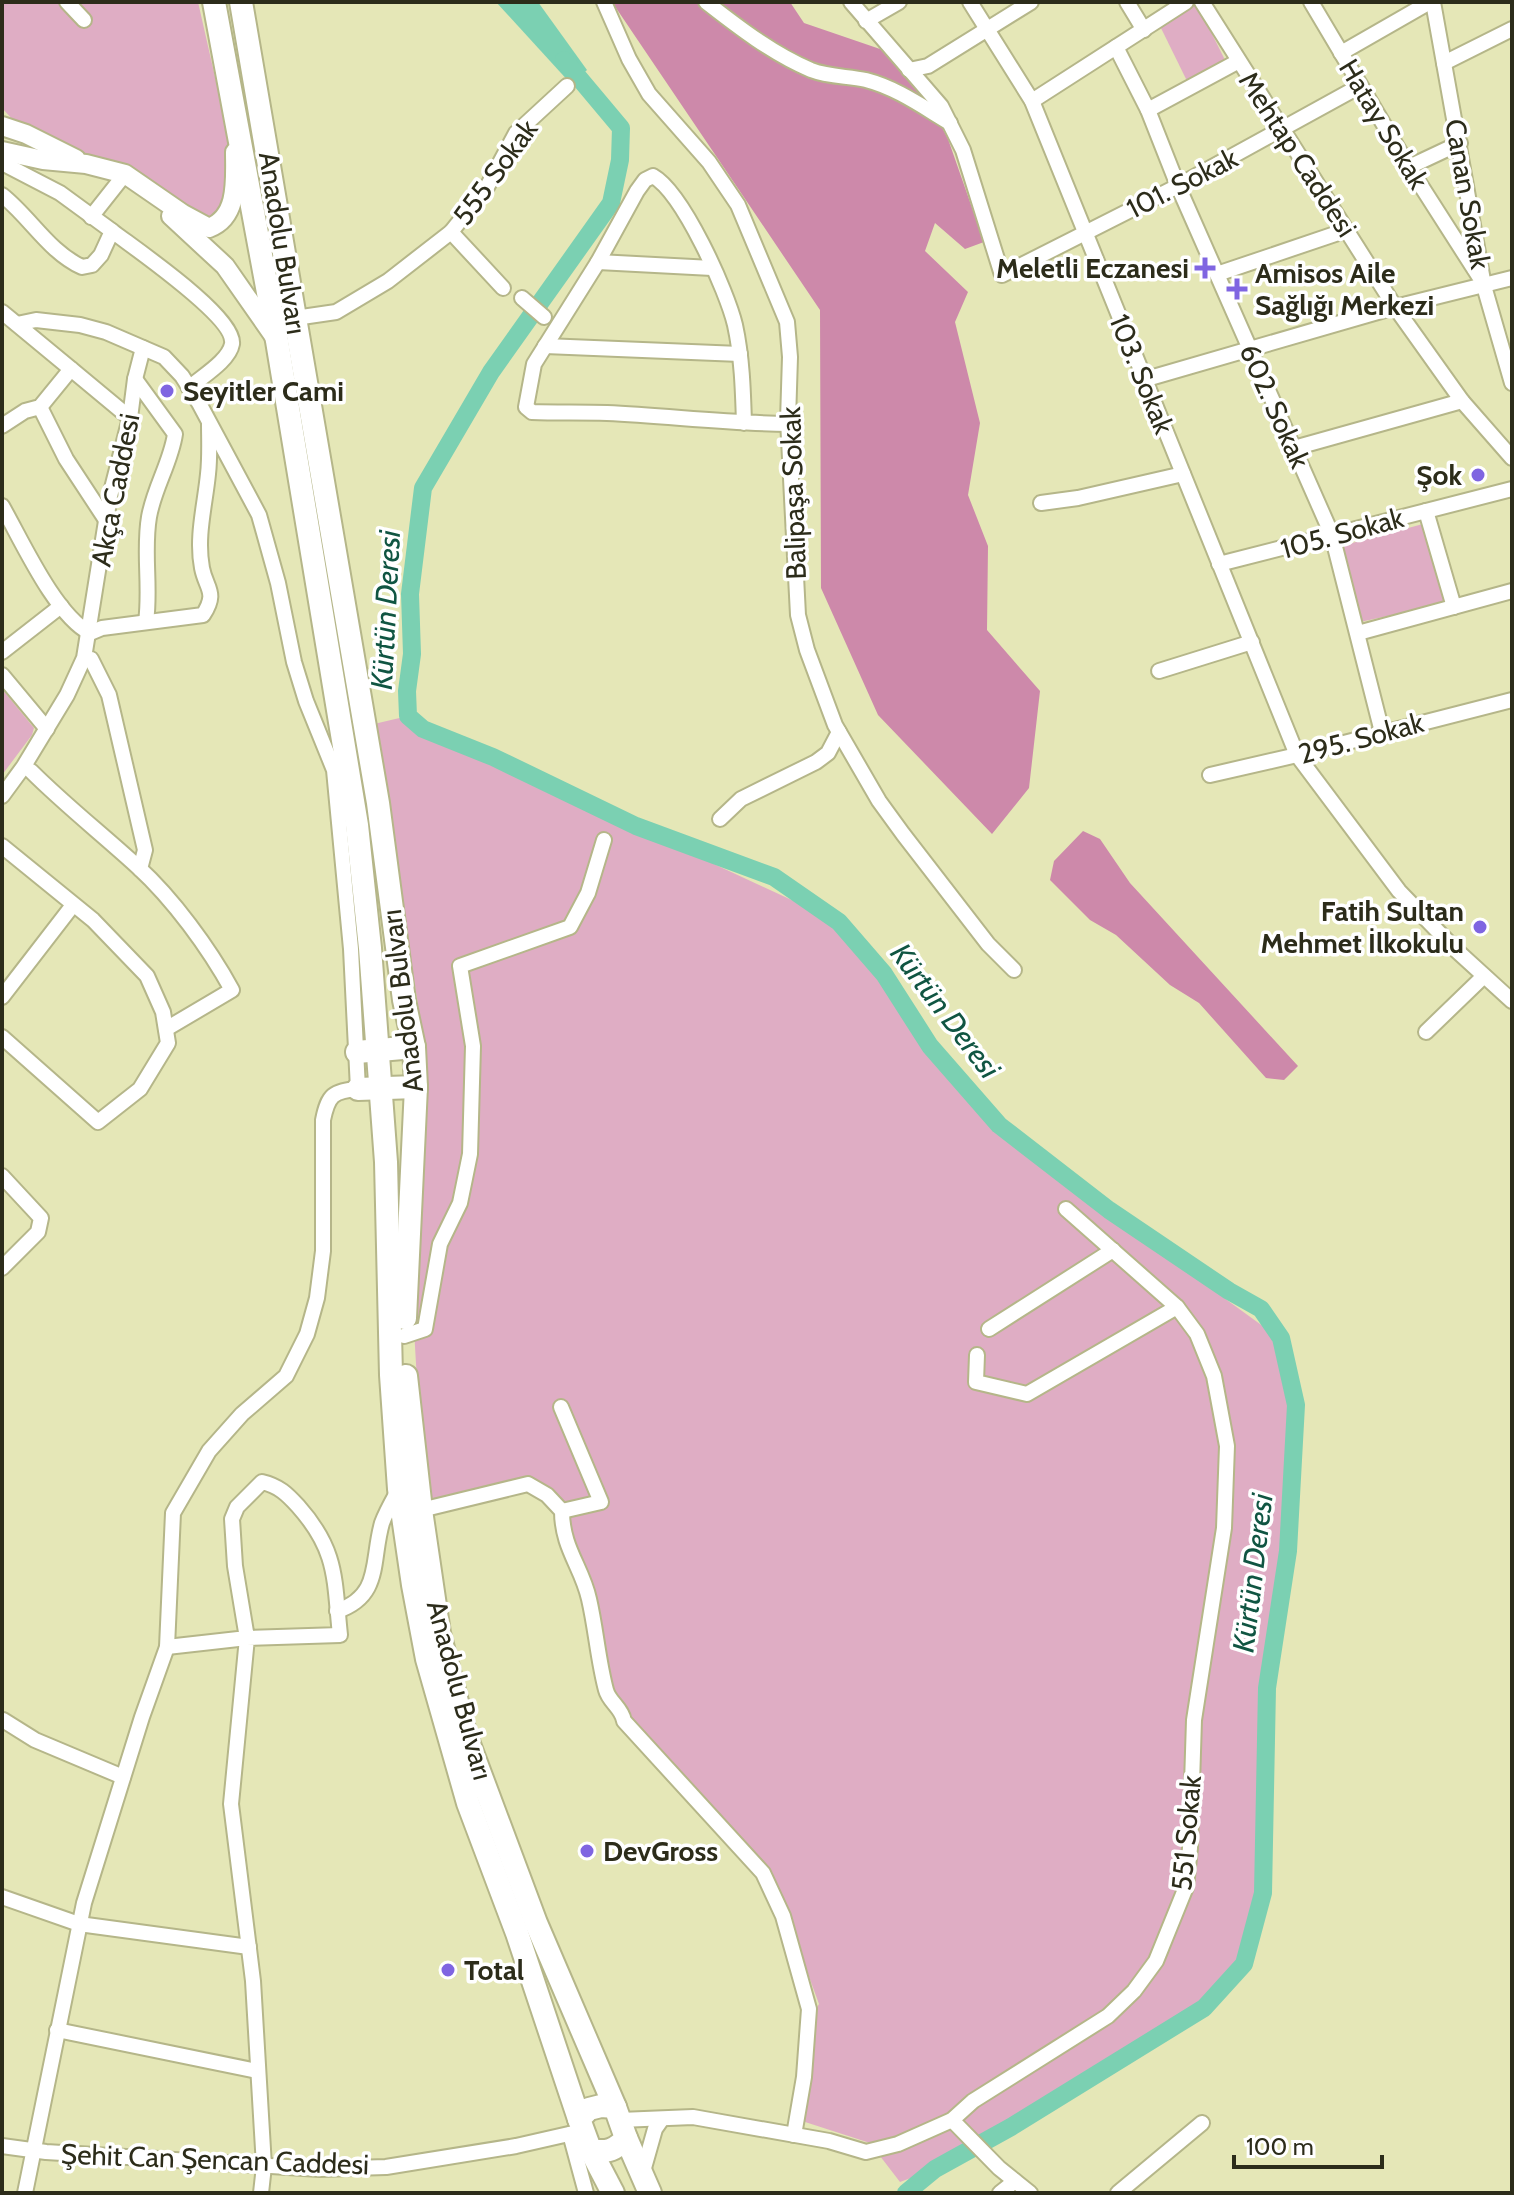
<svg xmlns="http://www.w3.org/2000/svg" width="1514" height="2195" viewBox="0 0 1514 2195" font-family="Cabin,sans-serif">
<rect width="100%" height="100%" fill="#e5e7b7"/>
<g fill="#dfadc4">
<polygon points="2,2 198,2 235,165 224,221 200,225 145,181 105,159 76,159 26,134 2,108"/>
<polygon points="1192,2 1196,2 1225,60 1188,83 1159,24"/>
<polygon points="1423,524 1446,597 1443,604 1360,622 1341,546"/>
<polygon points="2,689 34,728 32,735 2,775"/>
<path d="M408 716 423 729 839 922 930 1046 999 1125 1063 1181 1275 1335 1296 1405 1267 1688 1263 1893 1244 1964 1204 2008 935 2169 900 2182 870 2143 802 2121C798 2070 790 2050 819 2004L771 1873 610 1693 558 1500 529 1481 424 1503 414 1329 427 1062 374 724Z"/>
</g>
<g fill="#cd89aa">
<polygon points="612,2 790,2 804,23 880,49 929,102 948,139 984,242 965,249 935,223 925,251 968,292 955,322 980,423 968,495 988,546 987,630 1040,691 1029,788 992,834 878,715 821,588 820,310"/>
<polygon points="1083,831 1100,839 1130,883 1298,1066 1284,1080 1266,1078 1199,1003 1170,985 1116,935 1090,920 1050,880 1054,861"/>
</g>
<polygon fill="#7bd0b2" points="496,2 538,2 587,70 571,84"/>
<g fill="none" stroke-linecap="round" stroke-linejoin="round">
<polyline stroke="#7bd0b2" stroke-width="18" points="564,60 621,128 620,160 611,203 491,372 423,488 410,594 412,654 407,691 408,716 423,729 493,757 636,826 774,877 839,922 884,974 930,1046 999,1125 1109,1210 1229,1291 1261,1309 1281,1338 1296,1405 1288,1551 1267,1688 1263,1893 1244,1964 1204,2008 1011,2127 935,2169 906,2193"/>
<g stroke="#b5b689" stroke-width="18">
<g id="minor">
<polyline points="67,2 84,20"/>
<polyline points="604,2 629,59 649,94 709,162 738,205 787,322 790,357 788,420 798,615 807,650 835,725 879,801 903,834 988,944 1014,970"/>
<path d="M706 2C738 27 773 54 811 70 829 77 848 76 866 80 897 88 923 107 950 123"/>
<polyline points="851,2 941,106 963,150 1002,275 1178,186 1360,86"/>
<polyline points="970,2 1032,101 1297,755 1399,891 1456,950 1512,1001"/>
<polyline points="1127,2 1144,30"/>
<polyline points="1202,2 1395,307 1462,401 1512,458"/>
<polyline points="1311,2 1409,167 1480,278"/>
<polyline points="1433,2 1484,286 1512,383"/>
<polyline points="866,21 899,2"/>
<polyline points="1116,47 1148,110 1178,186 1332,535 1382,732"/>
<polyline points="1341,53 1430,2"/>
<polyline points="1444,63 1512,29"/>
<polyline points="909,70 928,66 1031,2"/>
<polyline points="1032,101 1186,2"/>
<polyline points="1148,110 1237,62"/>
<path d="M2 163 60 193 112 231 101 255 92 265 82 267C49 252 30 217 2 195"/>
<polyline points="1409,167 1460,143"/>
<polyline points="91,217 125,174"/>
<path d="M112 231C134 248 236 317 232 344 229 361 201 377 189 388"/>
<polyline points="451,232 503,288"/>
<polyline points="598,262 712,268"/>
<polyline points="1217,274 1347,230"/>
<polyline points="522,298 544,317"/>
<polyline points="2,312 71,369 40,407 25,411 2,426"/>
<polyline points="295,318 336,312 388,281 451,232 487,187 516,133 567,86"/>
<path d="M17 324 36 320 80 325 106 332 164 357 182 376 199 403 259 515 278 583 294 662 306 701 334 770 351 949 358 1089C333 1091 328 1095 323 1120V1251L317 1298 307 1334 286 1376 242 1414 209 1451 173 1513 167 1647 142 1717 84 1903 25 2193"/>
<polyline points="545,346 740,354"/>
<polyline points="71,369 130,418"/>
<path d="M135 379 175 434C171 462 154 488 149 517 143 552 151 587 146 622"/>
<polyline points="1143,380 1395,307 1512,278"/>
<polyline points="40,407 66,459 106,520"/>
<path d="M744 423C743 390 742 357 735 325 727 291 683 193 653 176L645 180 637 191 598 262 534 364 526 407 532 412C557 413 582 412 607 413 668 416 728 423 788 424"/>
<polyline points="1294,448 1462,401"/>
<polyline points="1041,503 1078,498 1183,474"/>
<path d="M2 506C22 541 55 615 90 633L102 628 203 615C218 592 206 589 202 568 196 537 205 505 208 474 210 457 209 440 209 423"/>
<polyline points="1426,511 1454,607"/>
<polyline points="1219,564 1512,489"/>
<polyline points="1358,633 1512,591"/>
<polyline points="2,652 61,606"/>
<polyline points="91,659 109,695 145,850 140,869"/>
<polyline points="1159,671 1252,642"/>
<polyline points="2,675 47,729"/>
<path d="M31 771C65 805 102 834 138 867 173 899 209 948 232 990L166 1029"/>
<polyline points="1210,775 1297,755 1512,700"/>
<polyline points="2,796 24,766 67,695 84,658 110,496 130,418 135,379 143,348"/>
<polyline points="720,819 741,799 816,762 828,753 839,732"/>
<polyline points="2,846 93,920 147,976 163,1012 168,1043 140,1089 98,1122 2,1037"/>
<polyline points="2,997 73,905"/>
<polyline points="1426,1032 1484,976"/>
<polyline points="2,1176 41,1218 38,1232 2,1268"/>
<polyline points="989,1329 1113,1250"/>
<polyline points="404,1336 425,1329 440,1244 460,1203 470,1154 473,1046 460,966 570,927 588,893 604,840"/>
<polyline points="977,1355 976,1382 1027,1394 1177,1307"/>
<polyline points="561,1407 601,1502 562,1511"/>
<path d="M421 1510 528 1484 547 1495 562 1511C562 1548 582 1567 589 1599 596 1629 598 1660 606 1690 609 1702 622 1708 624 1721L763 1873 783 1916 809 2009 804 2077 794 2135"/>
<path d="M337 1611C382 1596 371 1561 382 1523 386 1512 393 1500 399 1489"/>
<path d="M167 1647 247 1638 340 1635C334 1579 338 1551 298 1506 287 1494 279 1486 262 1482L237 1507 232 1519 235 1566 247 1638 231 1804 253 1981 264 2166 261 2193"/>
<polyline points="3,1720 35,1740 123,1777"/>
<polyline points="2,1897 79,1924 249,1947"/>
<polyline points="57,2030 257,2071"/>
<polyline points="620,2120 693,2117 829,2141 866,2152 898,2144 952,2120 973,2101 1108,2016 1134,1991 1156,1961 1186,1887 1190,1848 1194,1720 1224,1528 1227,1446 1214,1376 1197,1334 1177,1307 1066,1209"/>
<polyline points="952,2120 999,2168 1030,2193"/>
<polyline points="570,2134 586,2193"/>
<polyline points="2,2146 46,2152 320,2169 386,2167 516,2146 582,2131"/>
<polyline points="642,2175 655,2129 662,2119"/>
<polyline points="1000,2193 1015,2181"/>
<polyline points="1118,2193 1202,2123"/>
</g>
</g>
<g stroke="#b5b689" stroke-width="22">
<g id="major">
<polyline points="2,126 26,134 76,159"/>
<path d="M2 151 43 160 86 164 125 174 183 214 209 228C239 217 235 179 235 152"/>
<polyline points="171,216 225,266 276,339"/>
</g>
</g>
<g stroke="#b5b689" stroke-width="26">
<g id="highway">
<polyline points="214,2 277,341 357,825 370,948 386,1162 391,1375 399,1489 413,1585 427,1659 468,1803 517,1933 579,2119"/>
<polyline points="241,2 378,803 404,1000 414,1047 416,1087 405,1318"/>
<polyline points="357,1052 414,1047"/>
<polyline points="358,1089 416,1087"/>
<polyline points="406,1376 421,1510 439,1633 466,1736 536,1923 615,2107"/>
<path d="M601 2106 615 2107 626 2138C616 2150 605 2154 590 2149L579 2119 589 2109Z"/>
<polyline points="626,2138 650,2193"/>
<polyline points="590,2149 613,2193"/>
</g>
</g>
<use href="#minor" stroke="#fff" stroke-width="14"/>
<use href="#major" stroke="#fff" stroke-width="18"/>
<use href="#highway" stroke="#fff" stroke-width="22"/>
</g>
<g fill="#7f65e1" stroke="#fff" stroke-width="3">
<path d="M1201 256h8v8h8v8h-8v8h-8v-8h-8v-8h8z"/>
<path d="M1233 277h8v8h8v8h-8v8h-8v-8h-8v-8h8z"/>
<circle cx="167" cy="391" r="8"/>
<circle cx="1478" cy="475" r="8"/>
<circle cx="1480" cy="927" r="8"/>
<circle cx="587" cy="1851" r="8"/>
<circle cx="448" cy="1970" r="8"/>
</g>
<g text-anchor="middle" stroke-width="7" stroke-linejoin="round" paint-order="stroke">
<g font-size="28" fill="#2c2c1a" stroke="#fff">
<text transform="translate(1384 124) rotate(59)" y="10">Hatay Sokak</text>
<text transform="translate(1298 154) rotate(57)" y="10">Mehtap Caddesi</text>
<text transform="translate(495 172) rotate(-54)" y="10">555 Sokak</text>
<text transform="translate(1182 183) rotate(-27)" y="10">101. Sokak</text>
<text transform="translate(1468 194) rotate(80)" y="10">Canan Sokak</text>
<text transform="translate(283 243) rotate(81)" y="10">Anadolu Bulvarı</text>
<text transform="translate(1142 374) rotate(68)" y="10">103. Sokak</text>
<text transform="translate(1275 406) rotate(66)" y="10">602. Sokak</text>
<text transform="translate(115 490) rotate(-79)" y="10">Akça Caddesi</text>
<text transform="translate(793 493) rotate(-92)" y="10">Balipaşa Sokak</text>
<text transform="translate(1342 533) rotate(-15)" y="10">105. Sokak</text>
<text transform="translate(1361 738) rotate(-15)" y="10">295. Sokak</text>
<text transform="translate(402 1001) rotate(-97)" y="10">Anadolu Bulvarı</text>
<text transform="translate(460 1690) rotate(75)" y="10">Anadolu Bulvarı</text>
<text transform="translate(1186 1833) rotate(-85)" y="10">551 Sokak</text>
<text transform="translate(215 2159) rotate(2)" y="10">Şehit Can Şencan Caddesi</text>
</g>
<g font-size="28" font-weight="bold" fill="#2c2c1a" stroke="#fff" text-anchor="start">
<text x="1189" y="278" text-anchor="end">Meletli Eczanesi</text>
<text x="1255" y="283">Amisos Aile<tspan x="1255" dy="32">Sağlığı Merkezi</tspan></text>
<text x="183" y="401">Seyitler Cami</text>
<text x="1462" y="485" text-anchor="end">Şok</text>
<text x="1464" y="921" text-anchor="end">Fatih Sultan<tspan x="1464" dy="32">Mehmet İlkokulu</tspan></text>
<text x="603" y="1861">DevGross</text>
<text x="464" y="1980">Total</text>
</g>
<g font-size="30" font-style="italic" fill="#105542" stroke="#fff">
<text transform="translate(386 610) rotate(-87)" y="10">Kürtün Deresi</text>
<text transform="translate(945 1011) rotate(53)" y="10">Kürtün Deresi</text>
<text transform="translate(1253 1573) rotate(-83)" y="10">Kürtün Deresi</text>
</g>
</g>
<rect width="1514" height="2195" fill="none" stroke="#2c2c1a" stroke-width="8"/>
<path d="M1234 2155v12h148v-12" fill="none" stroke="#2c2c1a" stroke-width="4"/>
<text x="1246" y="2155" font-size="24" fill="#2c2c1a" stroke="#ffffff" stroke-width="6" paint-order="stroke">100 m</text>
</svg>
